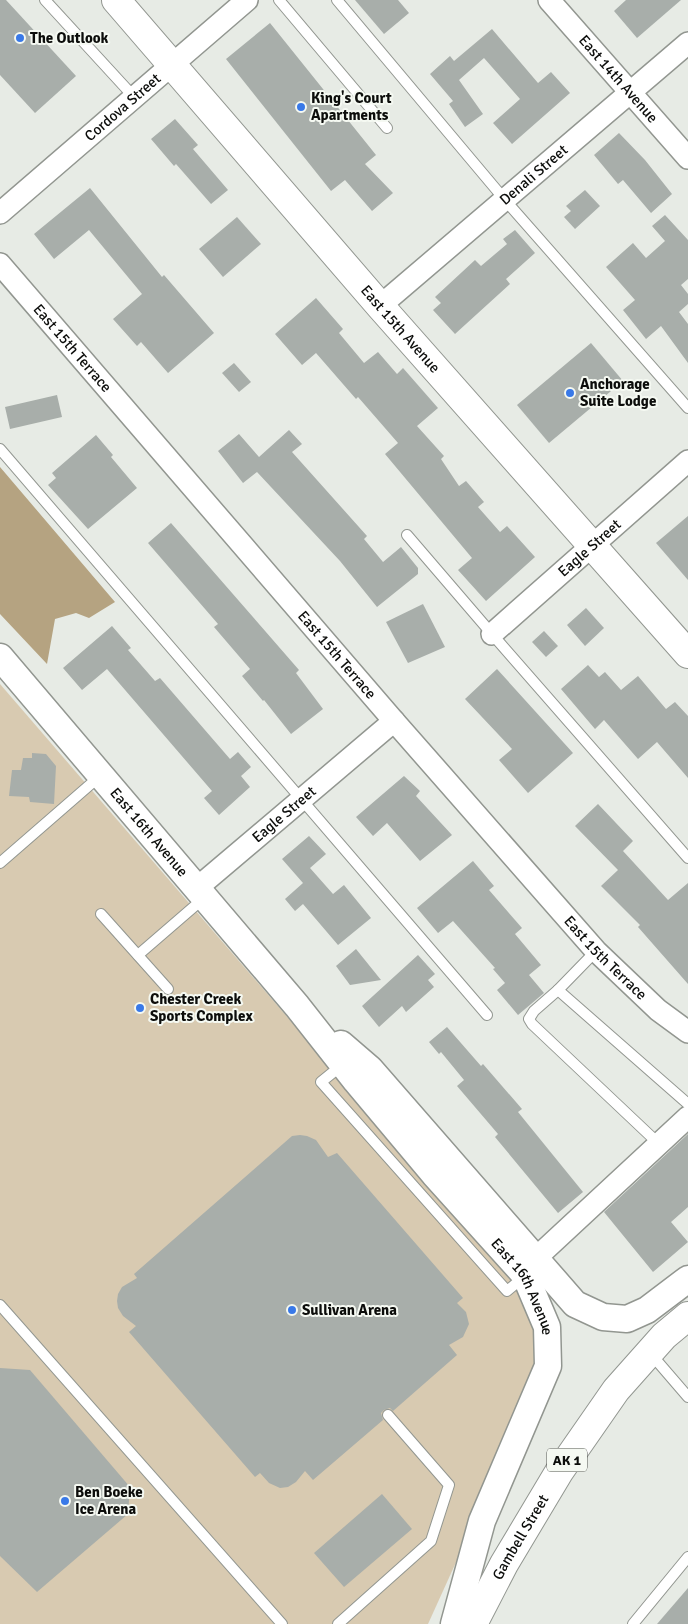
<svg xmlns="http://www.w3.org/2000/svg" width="688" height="1624" viewBox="0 0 688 1624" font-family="Signika,sans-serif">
<rect width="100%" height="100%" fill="#e7ebe5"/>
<polygon fill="#d8cab1" points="0,684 560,1333 428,1624 0,1624"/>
<polygon fill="#b5a381" points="0,467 115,602 89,618 76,613 55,619 47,664 0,614"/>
<g fill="#a8aeaa">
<polygon points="0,0 6,0 76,76 35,113 0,75"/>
<polygon points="355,0 398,0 409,13 384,34"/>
<polygon points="626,0 681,0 637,38 614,11"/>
<polygon points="270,23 376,155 365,164 393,193 372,211 345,180 331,191 226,59"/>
<polygon points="492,29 538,83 551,72 570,93 512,144 493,123 520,99 484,58 459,80 483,114 465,127 449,104 453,101 430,74 450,56 454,61"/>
<polygon points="175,119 198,145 193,149 228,190 211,204 176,164 174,166 151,139"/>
<polygon points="619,133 645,160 672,194 651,213 623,180 618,184 594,155"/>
<polygon points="90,188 162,277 164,275 214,333 168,373 141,342 137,346 113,319 142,294 89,230 54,259 34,234"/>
<polygon points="585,190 600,206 575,229 564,217 571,211 566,206"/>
<polygon points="665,215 688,240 688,279 681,285 688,294 688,304 679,312 688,324 688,363 661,326 646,339 623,310 635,300 606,267 633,243 646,258 665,241 652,226"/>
<polygon points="237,217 261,244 223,277 199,249"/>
<polygon points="515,230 535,253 506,279 510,284 455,334 433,310 441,303 435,297 475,260 481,266 507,244 503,239"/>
<polygon points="316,298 343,329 339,333 364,363 378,352 397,374 403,368 438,408 417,426 444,456 441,459 459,486 466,481 484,502 478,507 500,532 507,526 535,557 486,601 458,570 472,558 385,454 398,443 358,397 356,399 316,353 302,365 275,334"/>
<polygon points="591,343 623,381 549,443 517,405"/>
<polygon points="234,363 251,382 239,392 222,373"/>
<polygon points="57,395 62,417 10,429 5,407"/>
<polygon points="289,430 302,444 292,452 367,536 364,539 383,562 401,547 418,568 418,574 377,607 340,561 257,472 243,483 218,451 239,434 259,457"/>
<polygon points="96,435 113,455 111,457 137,488 88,529 48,485 56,478 52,473"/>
<polygon points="688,516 688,580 656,543"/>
<polygon points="171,523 299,670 296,673 323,709 291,734 264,700 263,701 242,676 250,669 214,627 218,624 148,543"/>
<polygon points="423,604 445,647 408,663 386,622"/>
<polygon points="586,608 604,628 585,646 567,625"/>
<polygon points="112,626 131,648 128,650 155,681 160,678 230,759 238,752 251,767 241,776 250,787 219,815 204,798 212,791 107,669 82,690 63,668"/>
<polygon points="544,631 558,646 546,657 532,642"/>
<polygon points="588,665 599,677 605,672 621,690 638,676 666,709 675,702 688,716 688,778 657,742 638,759 604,720 595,729 561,689"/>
<polygon points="497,669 573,753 528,793 499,760 512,749 465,699"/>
<polygon points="32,753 46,754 56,766 54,804 30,802 29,797 9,796 12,770 21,770 23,758 32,758"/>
<polygon points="404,776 420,791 416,796 452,835 420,861 387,823 373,836 356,817"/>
<polygon points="598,804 633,841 623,851 668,900 688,883 688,984 638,927 640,925 601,886 618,870 575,826"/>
<polygon points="309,836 326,854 310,868 333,894 344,885 371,918 338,945 303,904 295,911 285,899 303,883 282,859"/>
<polygon points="473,861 494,886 489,890 522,928 515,934 541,965 529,975 544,993 518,1015 497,990 505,983 493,969 495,968 453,921 438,933 417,908"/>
<polygon points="356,949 381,980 350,985 336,966"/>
<polygon points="418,955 435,974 428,980 434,987 406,1012 402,1006 379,1027 362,1006"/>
<polygon points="447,1027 481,1066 483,1064 522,1109 518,1112 583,1192 558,1213 495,1137 498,1134 457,1086 464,1080 441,1052 439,1054 429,1042"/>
<polygon points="688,1134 688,1207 671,1222 688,1242 653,1272 604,1212"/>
<polygon points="300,1135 307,1136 316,1140 328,1157 337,1153 463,1298 457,1303 466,1312 469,1324 463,1337 449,1345 457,1355 393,1411 390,1408 384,1410 381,1413 383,1420 313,1480 305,1471 296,1482 288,1487 280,1488 269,1483 260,1473 255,1477 129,1332 136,1326 123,1316 118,1308 117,1301 118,1294 122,1287 137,1278 134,1274 292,1136"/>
<polygon points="0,1368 30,1370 130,1487 128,1514 37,1592 0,1556"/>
<polygon points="382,1494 412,1529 344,1587 314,1553"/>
<polygon points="688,1588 688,1624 657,1624"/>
</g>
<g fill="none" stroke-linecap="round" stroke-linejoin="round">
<g stroke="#929690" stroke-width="12">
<g id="service">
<polyline points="45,0 134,97"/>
<polyline points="279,0 387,128"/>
<polyline points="337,0 505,200 688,408"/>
<polyline points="0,449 487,1015"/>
<polyline points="407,535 492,634 688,858"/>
<polyline points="0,863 100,776"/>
<polyline points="101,914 168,989"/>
<polyline points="138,955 204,898"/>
<polyline points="558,990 596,951"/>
<polyline points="342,1065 321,1082 507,1291 525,1276"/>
<polyline points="659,1144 532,1024 529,1019 534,1011 558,990 688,1104"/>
<polyline points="0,1305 282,1624"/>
<polyline points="651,1354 688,1397"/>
<polyline points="338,1624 431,1541 449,1485 388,1415"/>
<polyline points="633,1624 688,1557"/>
</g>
</g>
<g stroke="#929690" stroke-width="24">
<g id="minor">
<path id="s1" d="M549 0 688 158"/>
<path id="s2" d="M0 213 247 0"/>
<path id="s3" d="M0 264 394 721 596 951 658 1010 688 1032"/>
<path id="s4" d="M380 306 688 43"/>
<path id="s5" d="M492 634 688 461"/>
<path id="s6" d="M197 888 394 721"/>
<polyline points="536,1258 688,1117"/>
</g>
</g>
<g stroke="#929690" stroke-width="29">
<g id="tertiary">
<path id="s7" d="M0 657 297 1006 356 1081 434 1174 525 1275 547 1327 548 1366 482 1521 454 1624"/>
<polyline points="341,1044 370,1069 575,1304 603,1317 627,1319 647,1310 688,1279"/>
</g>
</g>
<g stroke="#929690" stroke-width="30">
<g id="secondary">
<path id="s8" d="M116 0 380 306 688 654"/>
</g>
</g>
<g stroke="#929690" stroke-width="30">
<g id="trunk">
<path id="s9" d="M473 1624 504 1564 559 1472 616 1390 664 1336 688 1316"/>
</g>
</g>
<use href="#service" stroke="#fff" stroke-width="10"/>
<use href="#minor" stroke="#fff" stroke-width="21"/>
<use href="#tertiary" stroke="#fff" stroke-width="26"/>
<use href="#secondary" stroke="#fff" stroke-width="28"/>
<use href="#trunk" stroke="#fff" stroke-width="28"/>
</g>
<g fill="#3979e8" stroke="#f5f9f2" stroke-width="2">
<circle cx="20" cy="38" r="5"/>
<circle cx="301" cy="107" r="5"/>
<circle cx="570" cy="393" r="5"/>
<circle cx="140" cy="1008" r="5"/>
<circle cx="292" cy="1310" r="5"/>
<circle cx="65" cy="1501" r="5"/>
</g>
<g text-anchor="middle" stroke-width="4" stroke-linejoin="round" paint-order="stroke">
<rect fill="#f5f9f2" stroke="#525450" stroke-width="1" x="547" y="1448.5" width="40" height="23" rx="4"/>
<g font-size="14" font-weight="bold" fill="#0c0d0b">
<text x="567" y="1465">AK 1</text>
</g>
<g font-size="15" font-weight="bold" fill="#0c0d0b" stroke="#f5f9f2" text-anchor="start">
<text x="30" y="43">The Outlook</text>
<text x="311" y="103">King's Court<tspan x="311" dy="17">Apartments</tspan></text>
<text x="580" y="389">Anchorage<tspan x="580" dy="17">Suite Lodge</tspan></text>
<text x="150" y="1004">Chester Creek<tspan x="150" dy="17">Sports Complex</tspan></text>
<text x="302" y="1315">Sullivan Arena</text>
<text x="75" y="1497">Ben Boeke<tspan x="75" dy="17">Ice Arena</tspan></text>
</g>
<g font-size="15" fill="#0c0d0b" stroke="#f5f9f2">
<text dy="5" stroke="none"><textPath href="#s1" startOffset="105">East 14th Avenue</textPath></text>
<text dy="5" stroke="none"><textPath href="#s2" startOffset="162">Cordova Street</textPath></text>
<text dy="5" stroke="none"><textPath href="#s4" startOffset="202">Denali Street</textPath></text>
<text dy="5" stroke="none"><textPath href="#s8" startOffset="435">East 15th Avenue</textPath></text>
<text dy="5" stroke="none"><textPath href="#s3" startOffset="111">East 15th Terrace</textPath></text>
<text dy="5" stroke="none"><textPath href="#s5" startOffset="130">Eagle Street</textPath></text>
<text dy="5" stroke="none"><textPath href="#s3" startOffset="516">East 15th Terrace</textPath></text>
<text dy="5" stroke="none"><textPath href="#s6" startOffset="114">Eagle Street</textPath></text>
<text dy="5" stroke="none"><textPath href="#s7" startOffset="230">East 16th Avenue</textPath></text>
<text dy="5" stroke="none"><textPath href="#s3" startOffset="921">East 15th Terrace</textPath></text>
<text dy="5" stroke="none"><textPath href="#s7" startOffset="820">East 16th Avenue</textPath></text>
<text dy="5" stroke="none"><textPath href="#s9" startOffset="99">Gambell Street</textPath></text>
</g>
</g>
</svg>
